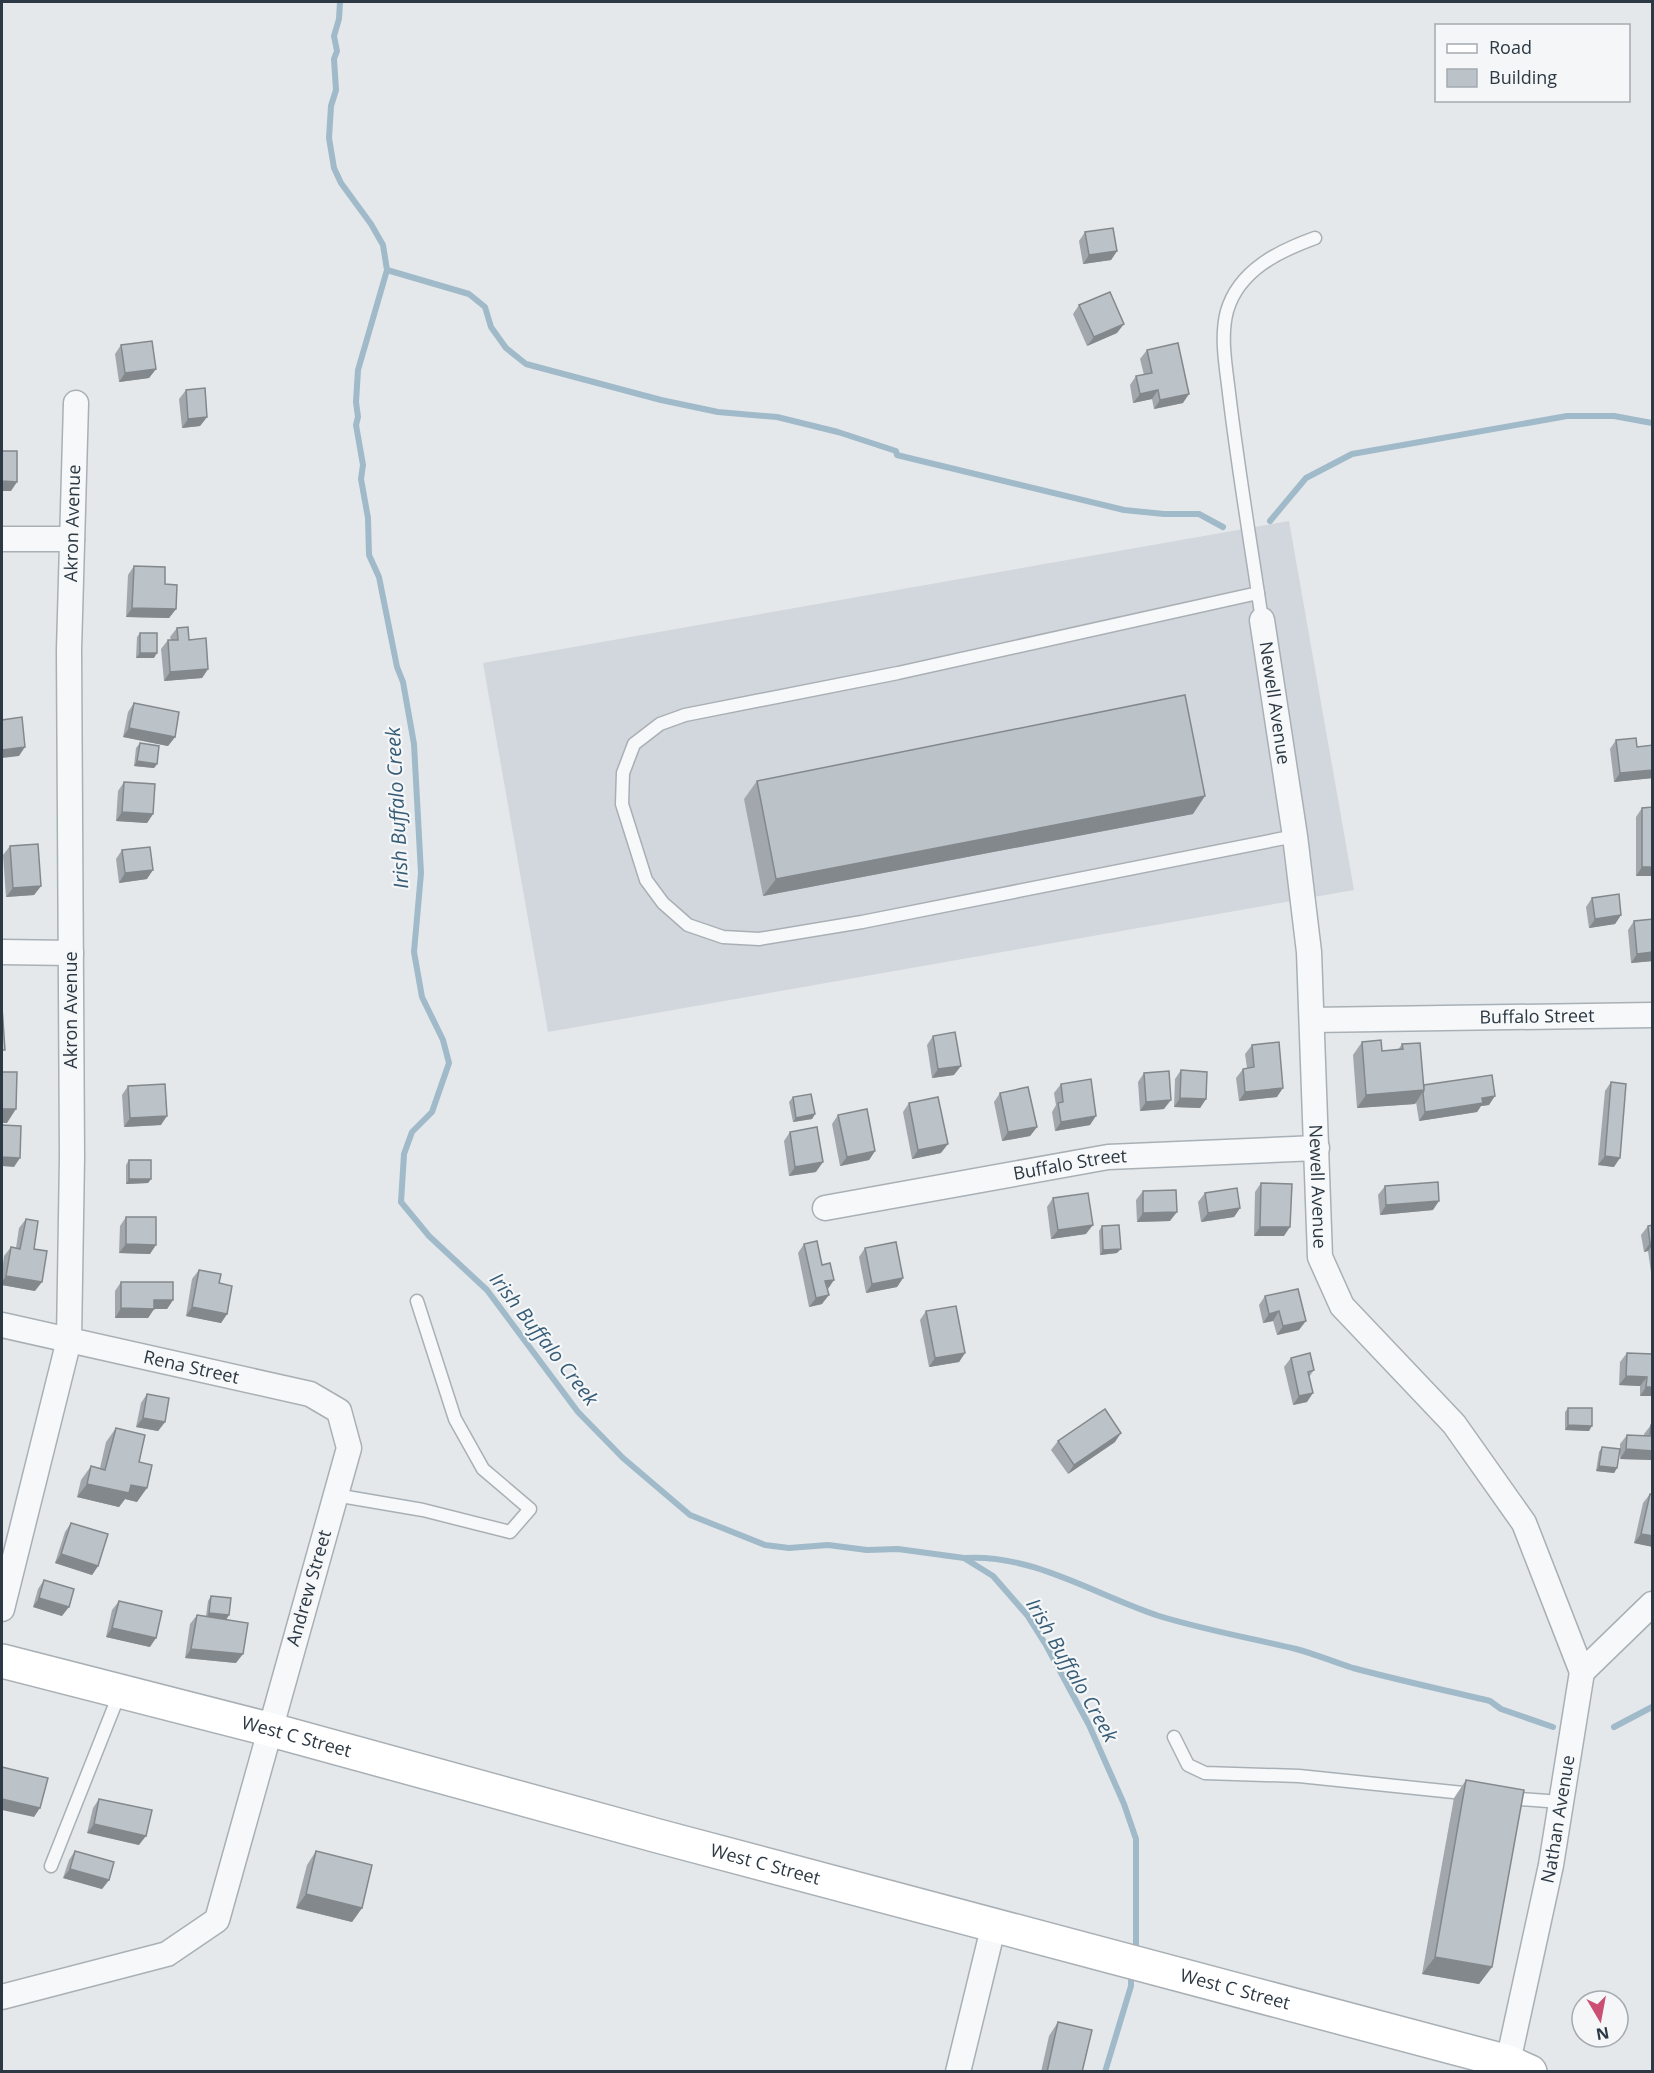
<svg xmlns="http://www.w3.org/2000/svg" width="1654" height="2073" viewBox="0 0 1654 2073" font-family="'Open Sans',sans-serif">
<rect width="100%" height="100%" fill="#e4e8eb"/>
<polygon fill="#d2d7dd" points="1289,521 1354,890 548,1032 483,663"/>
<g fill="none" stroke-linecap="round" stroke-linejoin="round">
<g stroke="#a0bac9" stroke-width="6">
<polyline points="340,2 339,19 334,36 337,51 334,59 336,90 331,106 329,138 334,168 341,183 371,224 383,245 387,270 358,370 356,402 358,417 356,425 363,465 361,479 368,518 369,555 379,577 397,667 403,682 414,744 421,873 414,952 422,997 443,1040 449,1063 432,1112 412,1132 404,1154 401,1202 429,1236 487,1290 578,1412 623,1458 690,1515 765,1545 789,1548 828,1545 867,1550 898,1549 964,1558 993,1576 1027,1615 1046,1645 1089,1725 1124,1804 1136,1839 1136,1953"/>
<polyline points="387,270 469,294 485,307 491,327 506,348 526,364 661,400 718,412 777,417 838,432 896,451 897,455 909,458 1124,510 1164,514 1199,514 1223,527"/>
<polyline points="1270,521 1306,478 1352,454 1567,416 1614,416 1652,423"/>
<path d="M965 1558C1034 1554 1095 1595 1159 1616 1205 1630 1250 1638 1296 1649 1315 1654 1334 1662 1353 1668 1398 1680 1444 1690 1490 1701L1501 1709 1553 1727"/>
<polyline points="1614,1727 1652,1707"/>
<polyline points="1105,2072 1131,1986 1131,1971"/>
</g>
<g stroke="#a9b0b5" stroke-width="15">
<g id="service">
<polyline points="1258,593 898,673 685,715 660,724 634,744 623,773 622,804 646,880 663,903 688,925 723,937 759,939 862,922 1295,836"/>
<path d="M1262 620C1251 545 1238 469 1229 393 1226 367 1220 337 1227 311 1239 270 1279 251 1315 238"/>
<polyline points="335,1495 423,1510 510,1532 530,1509 483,1469 455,1419 417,1301"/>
<polyline points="1174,1737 1188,1765 1205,1773 1299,1776 1473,1794"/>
<polyline points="1506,1798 1561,1802"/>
<polyline points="51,1866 120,1692"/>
</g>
</g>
<g stroke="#a9b0b5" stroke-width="27">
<g id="minor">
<polyline points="2,539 72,539"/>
<path id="s1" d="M1262 620 1295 836 1309 952 1320 1257 1342 1306 1454 1424 1524 1523 1582 1672"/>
<polyline points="2,952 71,953"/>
<path id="s2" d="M1312 1020 1652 1015"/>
<path id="s3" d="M825 1208 1108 1157 1317 1148"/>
<path id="s4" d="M2 1325 310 1394 339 1411 349 1448 217 1920 167 1954 2 1997"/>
<path id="s5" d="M2 1609 69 1340 72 1157 69 650 76 403"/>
<path id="s6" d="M1508 2062 1551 1865 1582 1672 1652 1604"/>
<polyline points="958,2072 994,1924"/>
</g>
</g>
<g stroke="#a9b0b5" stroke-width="36">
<g id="secondary">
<path id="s7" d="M2 1661 268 1729 658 1836 1508 2062 1530 2072"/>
</g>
</g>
<use href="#service" stroke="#f6f8f9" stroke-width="12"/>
<use href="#minor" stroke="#f6f8f9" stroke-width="24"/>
<use href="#secondary" stroke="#fff" stroke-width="33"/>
</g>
<g fill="#a1a7ac">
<polygon points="1085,232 1117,251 1111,260 1083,264 1079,241"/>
<polygon points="1079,305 1117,333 1087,346 1073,314"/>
<polygon points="121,345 156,369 149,378 119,382 115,354"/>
<polygon points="1147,350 1183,403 1154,409 1152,399 1133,403 1130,385 1136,376 1144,375 1140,359"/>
<polygon points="186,390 207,417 200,426 182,428 179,399"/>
<polygon points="134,566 165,584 176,609 169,618 126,617 128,575"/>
<polygon points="177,628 189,640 208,669 202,678 164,681 161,649 168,640 171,640 170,637"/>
<polygon points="140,633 154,658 136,658 137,637"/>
<polygon points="134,703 175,737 168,746 123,737 128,712"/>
<polygon points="1616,740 1637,747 1653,745 1653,778 1614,782 1610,749"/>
<polygon points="140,743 157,764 154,768 134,766 136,748"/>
<polygon points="757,781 1193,814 763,896 744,799"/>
<polygon points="124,782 153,814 147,823 116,821 118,791"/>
<polygon points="1653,807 1653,876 1636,876 1636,817 1642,808"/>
<polygon points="10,846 41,886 34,895 6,897 3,855"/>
<polygon points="122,850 147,879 119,883 116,859"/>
<polygon points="1592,898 1621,915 1615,924 1589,928 1586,907"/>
<polygon points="1653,919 1653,961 1631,963 1628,930 1634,921"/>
<polygon points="933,1036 954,1075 932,1078 927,1045"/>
<polygon points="1362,1042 1382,1051 1398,1050 1402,1044 1424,1085 1489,1105 1481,1106 1477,1112 1419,1121 1416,1102 1415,1104 1357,1108 1353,1055"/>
<polygon points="1252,1045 1277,1097 1239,1101 1236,1078 1243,1069 1247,1068 1245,1054"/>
<polygon points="1181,1070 1206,1099 1200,1108 1174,1107 1175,1079"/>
<polygon points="1144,1073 1164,1109 1140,1111 1138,1082"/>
<polygon points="1611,1082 1614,1167 1598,1165 1605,1091"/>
<polygon points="1061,1084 1090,1125 1055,1131 1052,1112 1056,1105 1054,1093"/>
<polygon points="128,1086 161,1125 124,1127 122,1095"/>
<polygon points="1000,1093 1037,1127 1030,1136 1002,1141 994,1102"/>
<polygon points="793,1097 815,1114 812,1119 793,1122 789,1102"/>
<polygon points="909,1103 941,1153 912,1159 903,1112"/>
<polygon points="838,1115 875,1151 869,1160 840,1166 832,1124"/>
<polygon points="790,1132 816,1172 789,1176 784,1141"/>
<polygon points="129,1160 151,1179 148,1183 126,1184 126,1165"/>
<polygon points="1261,1183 1284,1236 1254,1236 1255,1192"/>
<polygon points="1385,1186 1433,1210 1380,1215 1378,1195"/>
<polygon points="1143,1191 1170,1221 1137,1222 1136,1200"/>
<polygon points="1205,1193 1240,1208 1234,1217 1201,1222 1198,1202"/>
<polygon points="1053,1198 1086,1234 1051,1239 1047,1207"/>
<polygon points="126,1217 150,1254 119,1253 120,1226"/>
<polygon points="26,1219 34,1249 35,1291 2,1285 2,1272 4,1256 11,1247 16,1248 19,1228"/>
<polygon points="1653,1225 1653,1278 1652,1279 1648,1251 1644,1252 1641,1235 1648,1226"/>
<polygon points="1102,1226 1117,1253 1100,1255 1099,1231"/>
<polygon points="804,1244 827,1289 822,1304 809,1307 798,1253"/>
<polygon points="865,1248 903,1278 897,1287 866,1293 859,1257"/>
<polygon points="199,1270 227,1314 221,1323 186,1316 192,1279"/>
<polygon points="121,1282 173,1300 167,1309 154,1309 148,1318 115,1318 115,1291"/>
<polygon points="1265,1296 1299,1330 1277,1335 1273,1321 1263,1323 1259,1305"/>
<polygon points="926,1311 965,1353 959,1362 929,1367 920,1320"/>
<polygon points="1627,1353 1653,1354 1653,1396 1640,1396 1640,1386 1619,1385 1620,1362"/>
<polygon points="1291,1358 1314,1370 1309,1377 1307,1402 1293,1405 1284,1367"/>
<polygon points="147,1394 165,1422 158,1431 136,1427 141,1403"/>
<polygon points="1568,1408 1589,1431 1565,1430 1565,1412"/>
<polygon points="1651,1425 1653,1425 1653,1460 1620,1459 1620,1444 1627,1435 1644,1436 1644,1434"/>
<polygon points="116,1428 139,1462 137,1502 125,1499 119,1507 77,1497 81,1480 91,1466 100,1468 106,1442"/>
<polygon points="1058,1441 1115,1442 1068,1474 1051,1450"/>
<polygon points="1602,1447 1617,1468 1614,1473 1596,1471 1599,1452"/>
<polygon points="1650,1494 1653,1547 1634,1543 1643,1503"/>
<polygon points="71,1523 98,1566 92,1575 55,1563 65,1532"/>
<polygon points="44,1580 62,1616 33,1607 38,1589"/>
<polygon points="211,1596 229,1615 226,1619 236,1663 185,1658 190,1624 197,1615 206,1616 208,1601"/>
<polygon points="119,1601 150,1647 106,1637 112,1610"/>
<polygon points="1466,1780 1492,1967 1479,1984 1422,1974 1454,1798"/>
<polygon points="99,1799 139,1845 87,1833 93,1808"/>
<polygon points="75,1851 109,1880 102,1889 63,1878 69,1860"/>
<polygon points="316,1851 362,1908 352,1922 296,1908 307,1865"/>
<polygon points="1058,2022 1082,2072 1041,2072 1049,2036"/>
</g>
<g fill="#83888c">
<polygon points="1117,251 1111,260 1083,264 1089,255"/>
<polygon points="1124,324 1117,333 1087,346 1094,337"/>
<polygon points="156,369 149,378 119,382 125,373"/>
<polygon points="1158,390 1152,399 1133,403 1140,394"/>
<polygon points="1189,394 1183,403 1154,409 1160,400"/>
<polygon points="207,417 200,426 182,428 188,419"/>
<polygon points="2,481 17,482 11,491 2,491"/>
<polygon points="132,608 176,609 169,618 126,617"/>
<polygon points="140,653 157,653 154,658 136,658"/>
<polygon points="208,669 202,678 164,681 170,672"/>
<polygon points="129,728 175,737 168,746 123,737"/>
<polygon points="25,747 19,756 2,758 2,750"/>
<polygon points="137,761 157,764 154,768 134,766"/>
<polygon points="1653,770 1653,778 1614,782 1620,773"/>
<polygon points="1205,796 1193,814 763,896 776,879"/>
<polygon points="122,812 153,814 147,823 116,821"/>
<polygon points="1642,867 1653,867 1653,876 1636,876"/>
<polygon points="153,870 147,879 119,883 125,873"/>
<polygon points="41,886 34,895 6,897 13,888"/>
<polygon points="1621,915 1615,924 1589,928 1595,919"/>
<polygon points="1653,952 1653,961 1631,963 1637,954"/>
<polygon points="961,1066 954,1075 932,1078 938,1069"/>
<polygon points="1283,1088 1277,1097 1239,1101 1245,1092"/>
<polygon points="1424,1090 1415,1104 1357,1108 1366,1095"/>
<polygon points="1495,1096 1489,1105 1481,1106 1477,1112 1419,1121 1425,1112 1482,1098"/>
<polygon points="1180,1098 1206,1099 1200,1108 1174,1107"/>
<polygon points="1171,1100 1164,1109 1140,1111 1146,1102"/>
<polygon points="2,1109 16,1109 7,1123 2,1123"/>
<polygon points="815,1114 812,1119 793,1122 796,1118"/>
<polygon points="167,1116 161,1125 124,1127 130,1118"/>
<polygon points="1096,1116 1090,1125 1055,1131 1061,1122"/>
<polygon points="1037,1127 1030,1136 1002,1141 1008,1132"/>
<polygon points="948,1144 941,1153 912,1159 918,1150"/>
<polygon points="875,1151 869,1160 840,1166 847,1157"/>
<polygon points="1605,1156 1620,1158 1614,1167 1598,1165"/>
<polygon points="2,1157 20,1158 14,1167 2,1166"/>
<polygon points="823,1162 816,1172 789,1176 795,1167"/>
<polygon points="129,1179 151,1179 148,1183 126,1184"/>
<polygon points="1439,1201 1433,1210 1380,1215 1386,1205"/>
<polygon points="1240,1208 1234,1217 1201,1222 1208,1213"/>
<polygon points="1177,1212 1170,1221 1137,1222 1143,1213"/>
<polygon points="1093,1225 1086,1234 1051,1239 1058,1230"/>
<polygon points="1260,1227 1290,1227 1284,1236 1254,1236"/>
<polygon points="1653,1242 1653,1245 1648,1251 1644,1252 1650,1243"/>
<polygon points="126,1244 156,1245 150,1254 119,1253"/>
<polygon points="1121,1249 1117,1253 1100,1255 1103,1250"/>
<polygon points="6,1276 42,1282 35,1291 2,1285 2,1282"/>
<polygon points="903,1278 897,1287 866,1293 872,1284"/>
<polygon points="834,1280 828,1289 825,1281"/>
<polygon points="829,1295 822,1304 809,1307 816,1298"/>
<polygon points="154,1300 173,1300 167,1309 154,1309 148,1318 115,1318 121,1308"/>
<polygon points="192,1307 227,1314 221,1323 186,1316"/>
<polygon points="1279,1311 1273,1321 1263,1323 1269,1314"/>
<polygon points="1306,1321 1299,1330 1277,1335 1283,1326"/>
<polygon points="965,1353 959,1362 929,1367 935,1358"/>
<polygon points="1626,1376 1647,1377 1640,1386 1619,1385"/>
<polygon points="1646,1387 1653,1387 1653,1396 1640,1396"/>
<polygon points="1313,1393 1307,1402 1293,1405 1299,1396"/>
<polygon points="143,1418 165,1422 158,1431 136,1427"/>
<polygon points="1568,1425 1592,1426 1589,1431 1565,1430"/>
<polygon points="1121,1433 1115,1442 1068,1474 1074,1465"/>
<polygon points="1626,1449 1653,1451 1653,1460 1620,1459"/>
<polygon points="1599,1466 1617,1468 1614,1473 1596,1471"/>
<polygon points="87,1484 131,1485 147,1488 137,1502 125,1499 119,1507 77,1497"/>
<polygon points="1641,1534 1653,1536 1653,1547 1634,1543"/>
<polygon points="61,1554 98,1566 92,1575 55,1563"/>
<polygon points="39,1598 69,1607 62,1616 33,1607"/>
<polygon points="209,1613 229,1615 226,1620 206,1618"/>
<polygon points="112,1628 156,1638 150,1647 106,1637"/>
<polygon points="191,1649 243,1654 236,1663 185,1658"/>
<polygon points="2,1799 40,1808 34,1817 2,1810"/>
<polygon points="94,1824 146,1836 139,1845 87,1833"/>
<polygon points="70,1869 109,1880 102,1889 63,1878"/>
<polygon points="306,1894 362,1908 352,1922 296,1908"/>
<polygon points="1435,1957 1492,1967 1479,1984 1422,1974"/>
</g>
<g fill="#bbc2c8" stroke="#83888c" stroke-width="1.5">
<polygon points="1113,228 1117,251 1089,255 1085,232"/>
<polygon points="1110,292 1124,324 1094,337 1079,305"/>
<polygon points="152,341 156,369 125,373 121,345"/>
<polygon points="1178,343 1189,394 1160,400 1158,390 1140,394 1136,376 1152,373 1147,350"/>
<polygon points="205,388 207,417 188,419 186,390"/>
<polygon points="2,451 17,451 17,482 2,481"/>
<polygon points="134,566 165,567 165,584 177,585 176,609 132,608"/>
<polygon points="188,627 189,640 206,638 208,669 170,672 168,640 178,640 177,628"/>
<rect x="140" y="633" width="17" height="20"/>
<polygon points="1185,695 1205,796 776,879 757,781"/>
<polygon points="134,703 179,712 175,737 129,728"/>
<polygon points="22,717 25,747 2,750 2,720"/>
<polygon points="1636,738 1637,747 1653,745 1653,770 1620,773 1616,740"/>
<polygon points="140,743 159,746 157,764 137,761"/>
<polygon points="124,782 155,784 153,814 122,812"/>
<polygon points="1653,807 1653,867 1642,867 1642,808"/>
<polygon points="38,844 41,886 13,888 10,846"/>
<polygon points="150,847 153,870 125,873 122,850"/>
<polygon points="1619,894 1621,915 1595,919 1592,898"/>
<polygon points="1653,919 1653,952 1637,954 1634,921"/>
<polygon points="2,1007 5,1050 2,1050"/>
<polygon points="955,1032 961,1066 938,1069 933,1036"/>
<polygon points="1381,1040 1382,1051 1403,1049 1402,1044 1420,1043 1424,1090 1366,1095 1362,1042"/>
<polygon points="1279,1042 1283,1088 1245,1092 1243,1069 1254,1067 1252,1045"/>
<polygon points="1181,1070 1207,1072 1206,1099 1180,1098"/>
<polygon points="1169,1071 1171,1100 1146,1102 1144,1073"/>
<polygon points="2,1072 17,1072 16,1109 2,1109"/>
<polygon points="1492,1075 1495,1096 1482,1098 1483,1103 1425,1112 1423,1093 1424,1090 1424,1085"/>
<polygon points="1091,1079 1096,1116 1061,1122 1058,1103 1063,1102 1061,1084"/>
<polygon points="1611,1082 1626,1084 1620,1158 1605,1156"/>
<polygon points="165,1084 167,1116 130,1118 128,1086"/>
<polygon points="1028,1087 1037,1127 1008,1132 1000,1093"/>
<polygon points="811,1094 815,1114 796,1118 793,1097"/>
<polygon points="938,1097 948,1144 918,1150 909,1103"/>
<polygon points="867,1109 875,1151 847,1157 838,1115"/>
<polygon points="2,1125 21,1126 20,1158 2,1157"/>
<polygon points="817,1127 823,1162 795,1167 790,1132"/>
<rect x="129" y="1160" width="22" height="19"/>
<polygon points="1438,1182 1439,1201 1386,1205 1385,1186"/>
<polygon points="1261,1183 1292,1184 1290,1227 1260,1227"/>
<polygon points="1237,1188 1240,1208 1208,1213 1205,1193"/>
<polygon points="1176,1190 1177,1212 1143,1213 1143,1191"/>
<polygon points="1088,1193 1093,1225 1058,1230 1053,1198"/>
<polygon points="126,1217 156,1217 156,1245 126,1244"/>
<polygon points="26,1219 38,1221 34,1249 47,1251 42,1282 6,1276 11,1247 20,1249"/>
<polygon points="1119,1225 1121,1249 1103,1250 1102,1226"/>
<polygon points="1653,1225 1653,1242 1650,1243 1648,1226"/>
<polygon points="817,1241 822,1265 830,1263 834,1280 825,1281 829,1295 816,1298 804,1244"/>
<polygon points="896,1242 903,1278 872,1284 865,1248"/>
<polygon points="199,1270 221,1274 219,1283 232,1286 227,1314 192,1307"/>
<polygon points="121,1282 173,1282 173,1300 154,1300 154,1309 121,1308"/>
<polygon points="1298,1289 1306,1321 1283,1326 1279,1311 1269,1314 1265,1296"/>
<polygon points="956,1306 965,1353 935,1358 926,1311"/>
<polygon points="1310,1353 1314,1370 1308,1372 1313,1393 1299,1396 1291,1358"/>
<polygon points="1627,1353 1653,1354 1653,1387 1646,1387 1647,1377 1626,1376"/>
<polygon points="147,1394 169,1398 165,1422 143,1418"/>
<polygon points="1568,1408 1592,1408 1592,1426 1568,1425"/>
<polygon points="1105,1409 1121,1433 1074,1465 1058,1441"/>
<polygon points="1651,1425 1653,1425 1653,1451 1626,1449 1627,1435 1650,1436"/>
<polygon points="116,1428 145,1435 139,1462 152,1465 147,1488 131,1485 129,1493 87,1484 91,1466 105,1470"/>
<polygon points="1602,1447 1620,1449 1617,1468 1599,1466"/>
<polygon points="1650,1494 1653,1494 1653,1536 1641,1534"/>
<polygon points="71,1523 108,1534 98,1566 61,1554"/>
<polygon points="44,1580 74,1589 69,1607 39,1598"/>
<polygon points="211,1596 231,1598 229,1615 209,1613"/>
<polygon points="119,1601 162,1611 156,1638 112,1628"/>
<polygon points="197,1615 248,1623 243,1654 191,1649"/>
<polygon points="2,1767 48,1778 40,1808 2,1799"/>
<polygon points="1466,1780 1524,1790 1492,1967 1435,1957"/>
<polygon points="99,1799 152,1810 146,1836 94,1824"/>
<polygon points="75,1851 114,1862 109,1880 70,1869"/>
<polygon points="316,1851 372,1865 362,1908 306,1894"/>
<polygon points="1058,2022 1092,2030 1082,2072 1047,2072"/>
</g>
<g text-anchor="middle" stroke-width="4.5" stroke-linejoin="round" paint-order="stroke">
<g font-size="18" fill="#2c3843" stroke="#f4f6f8">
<text dy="6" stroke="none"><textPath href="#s5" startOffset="1094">Akron Avenue</textPath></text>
<text dy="6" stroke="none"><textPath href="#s1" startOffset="84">Newell Avenue</textPath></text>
<text transform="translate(71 1010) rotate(-90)" y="6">Akron Avenue</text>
<text dy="6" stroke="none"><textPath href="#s2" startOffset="225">Buffalo Street</textPath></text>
<text dy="6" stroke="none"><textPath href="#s3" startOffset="249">Buffalo Street</textPath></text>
<text dy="6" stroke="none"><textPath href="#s1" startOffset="570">Newell Avenue</textPath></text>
<text dy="6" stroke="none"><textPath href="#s4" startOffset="194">Rena Street</textPath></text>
<text transform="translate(309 1588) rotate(-74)" y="6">Andrew Street</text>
<text dy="6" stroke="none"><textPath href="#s7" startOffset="304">West C Street</textPath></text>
<text dy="6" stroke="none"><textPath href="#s6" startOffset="248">Nathan Avenue</textPath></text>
<text dy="6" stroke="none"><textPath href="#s7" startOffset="790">West C Street</textPath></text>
<text dy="6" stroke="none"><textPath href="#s7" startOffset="1276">West C Street</textPath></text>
</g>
<g font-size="20" font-style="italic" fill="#375c76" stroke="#f4f6f8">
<text transform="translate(397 808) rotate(-93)" y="7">Irish Buffalo Creek</text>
<text transform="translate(544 1339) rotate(52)" y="7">Irish Buffalo Creek</text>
<text transform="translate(1072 1670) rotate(60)" y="7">Irish Buffalo Creek</text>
</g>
</g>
<rect width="1654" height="2073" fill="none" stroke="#2c3843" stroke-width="6"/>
<rect x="1435" y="24" width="195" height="78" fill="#f4f6f8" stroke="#a4aab0" stroke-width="1.5"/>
<rect x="1447" y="44" width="30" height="9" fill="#ffffff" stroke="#a4aab0" stroke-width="1.5"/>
<text x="1489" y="54" font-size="18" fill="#2c3843">Road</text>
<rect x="1447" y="69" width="30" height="18" fill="#bbc2c8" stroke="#a4aab0" stroke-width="1.5"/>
<text x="1489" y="84" font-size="18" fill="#2c3843">Building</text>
<g transform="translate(1600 2019) rotate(170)"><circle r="28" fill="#f4f6f8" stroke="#a4aab0" stroke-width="1.5"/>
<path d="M0-4.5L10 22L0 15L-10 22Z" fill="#ca4f73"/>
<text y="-9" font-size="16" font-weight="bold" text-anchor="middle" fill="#2c3843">N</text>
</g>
</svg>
